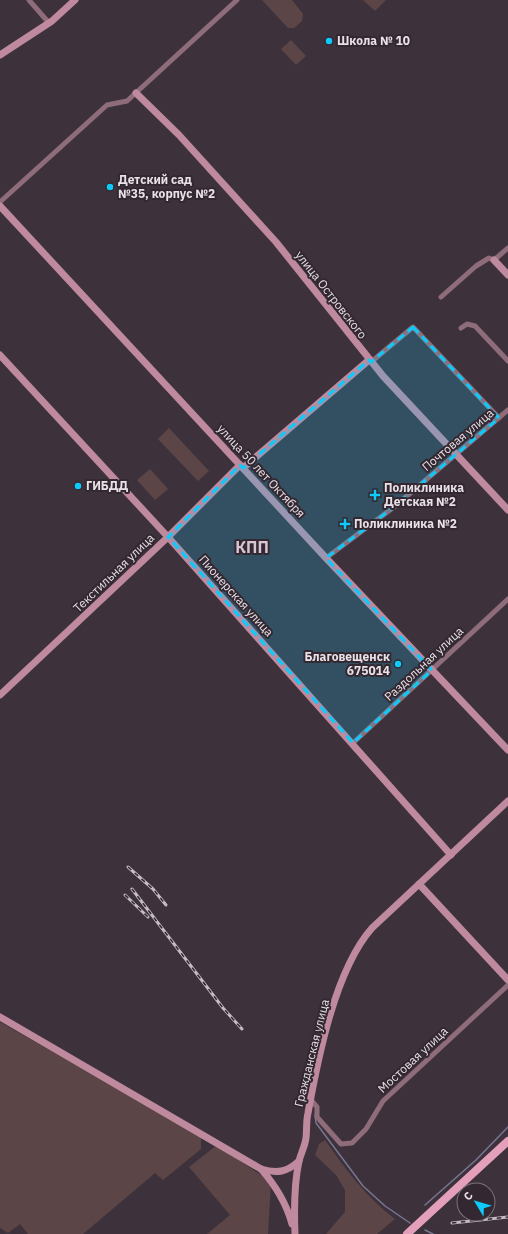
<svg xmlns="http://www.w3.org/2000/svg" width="508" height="1234" viewBox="0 0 508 1234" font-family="'IBM Plex Sans',sans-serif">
<rect width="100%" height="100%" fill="#3d323b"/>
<g fill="#5c4546">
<polygon points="262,0 292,0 303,14 302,21 294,28 288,28"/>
<polygon points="363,0 386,0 375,11"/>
<polygon points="291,40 306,56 296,65 281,49"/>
<polygon points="169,428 209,471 198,481 158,439"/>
<polygon points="150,469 168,489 155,500 137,480"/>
<polygon points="0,1022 201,1136 201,1149 163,1180 155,1173 83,1234 28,1234 20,1224 8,1233 0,1228"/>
<path d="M325 1140C346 1170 366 1197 395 1219L377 1234H326L345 1212V1190L336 1175 315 1155 319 1144Z"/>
<polygon points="217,1145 271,1182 268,1234 207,1234 230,1215 189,1167"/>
</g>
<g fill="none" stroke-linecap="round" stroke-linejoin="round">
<g stroke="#787693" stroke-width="1.5">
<polyline points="315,1115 316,1123 363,1186 385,1206 410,1223"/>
<polyline points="425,1205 476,1160 508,1127"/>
<polyline points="425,1230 433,1234"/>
</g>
<g stroke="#8e6c79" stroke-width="5">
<polyline points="29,0 49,23"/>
<polyline points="0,202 107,105 127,101 237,0"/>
<polyline points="441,297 476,266 489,258 494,260 508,248"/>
<polyline points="461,328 467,324 475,326 508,361"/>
<polyline points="371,362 413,327 499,418"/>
<polyline points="326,558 394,507 508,410"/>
<polyline points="353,743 508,599"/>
<polyline points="311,1100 317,1107 317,1117 341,1144 352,1143 366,1129 383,1101 508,985"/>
</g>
<g stroke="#bf899e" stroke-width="7">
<polyline points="0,55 52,21 75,0"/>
<polyline points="136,93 179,135 276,242 383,376 508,510"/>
<polyline points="0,206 326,558 508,750"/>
<polyline points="494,260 508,275"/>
<polyline points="0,355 168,537 451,855"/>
<polyline points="243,468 369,360"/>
<polyline points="0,695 168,537 240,465"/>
<polyline points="419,884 508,980"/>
<path d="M0 1017 261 1169C277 1174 287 1172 299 1161"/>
<path d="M261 1169C276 1186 286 1202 292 1224"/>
<path d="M295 1234C294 1210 294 1184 299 1161 301 1153 305 1146 306 1138 307 1130 306 1121 308 1113 318 1058 335 970 372 928L508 801"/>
</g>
<polyline stroke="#e4a0bb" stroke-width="8" points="407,1234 508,1141"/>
<g stroke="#c4bcc3" stroke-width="3">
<g id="rail">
<polyline points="128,867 153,889 166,905"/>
<polyline points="132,889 223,1008 242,1029"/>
<polyline points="125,895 148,917"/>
<polyline points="452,1223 508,1217"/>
</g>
</g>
<use href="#rail" stroke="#332831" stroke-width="1.5" stroke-dasharray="4.5" stroke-linecap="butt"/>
</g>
<path fill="#0ccafa" fill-opacity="0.2" stroke="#0ccafa" stroke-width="3" stroke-dasharray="8 5" stroke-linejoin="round" d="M413 327 499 418 394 507 326 558 432 670 353 743 168 537 240 465 243 468 369 360 371 362Z"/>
<g fill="#0ccafa" stroke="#332831" stroke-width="1.5">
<circle cx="329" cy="41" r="4"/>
<circle cx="110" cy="187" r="4"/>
<circle cx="78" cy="486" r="4"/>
<path d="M373 489h4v4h4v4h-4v4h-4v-4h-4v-4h4z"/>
<path d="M343 518h4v4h4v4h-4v4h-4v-4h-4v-4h4z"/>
<circle cx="398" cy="664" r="4"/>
</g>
<g text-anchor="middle" stroke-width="4" stroke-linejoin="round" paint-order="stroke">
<g font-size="12" font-weight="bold" fill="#e8e1e7" stroke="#332831" text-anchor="start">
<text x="337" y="45">Школа № 10</text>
<text x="118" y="184">Детский сад<tspan x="118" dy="14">№35, корпус №2</tspan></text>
<text x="86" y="490">ГИБДД</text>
<text x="384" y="492">Поликлиника<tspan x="384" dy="14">Детская №2</tspan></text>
<text x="354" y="528">Поликлиника №2</text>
<text x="390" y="661" text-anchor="end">Благовещенск<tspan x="390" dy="14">675014</tspan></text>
</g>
<g font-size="12" fill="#e8e1e7" stroke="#332831">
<text transform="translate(331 295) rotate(52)" y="4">улица Островского</text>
<text transform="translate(458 440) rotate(-40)" y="4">Почтовая улица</text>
<text transform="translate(261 471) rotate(47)" y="4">улица 50 лет Октября</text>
<text transform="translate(114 573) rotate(-44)" y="4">Текстильная улица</text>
<text transform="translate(236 596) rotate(48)" y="4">Пионерская улица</text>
<text transform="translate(424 664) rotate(-43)" y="4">Раздольная улица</text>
<text transform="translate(312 1053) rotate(-76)" y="4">Гражданская улица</text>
<text transform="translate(413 1060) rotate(-43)" y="4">Мостовая улица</text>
</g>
<g font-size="16" font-weight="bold" fill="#d6c7d3" stroke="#332831">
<text x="252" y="553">КПП</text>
</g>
</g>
<g transform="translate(476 1202) rotate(308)"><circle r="19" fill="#332831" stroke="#7b727a"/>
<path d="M0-3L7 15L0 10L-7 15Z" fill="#0ccafa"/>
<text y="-6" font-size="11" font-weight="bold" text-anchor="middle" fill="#e8e1e7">С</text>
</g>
</svg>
